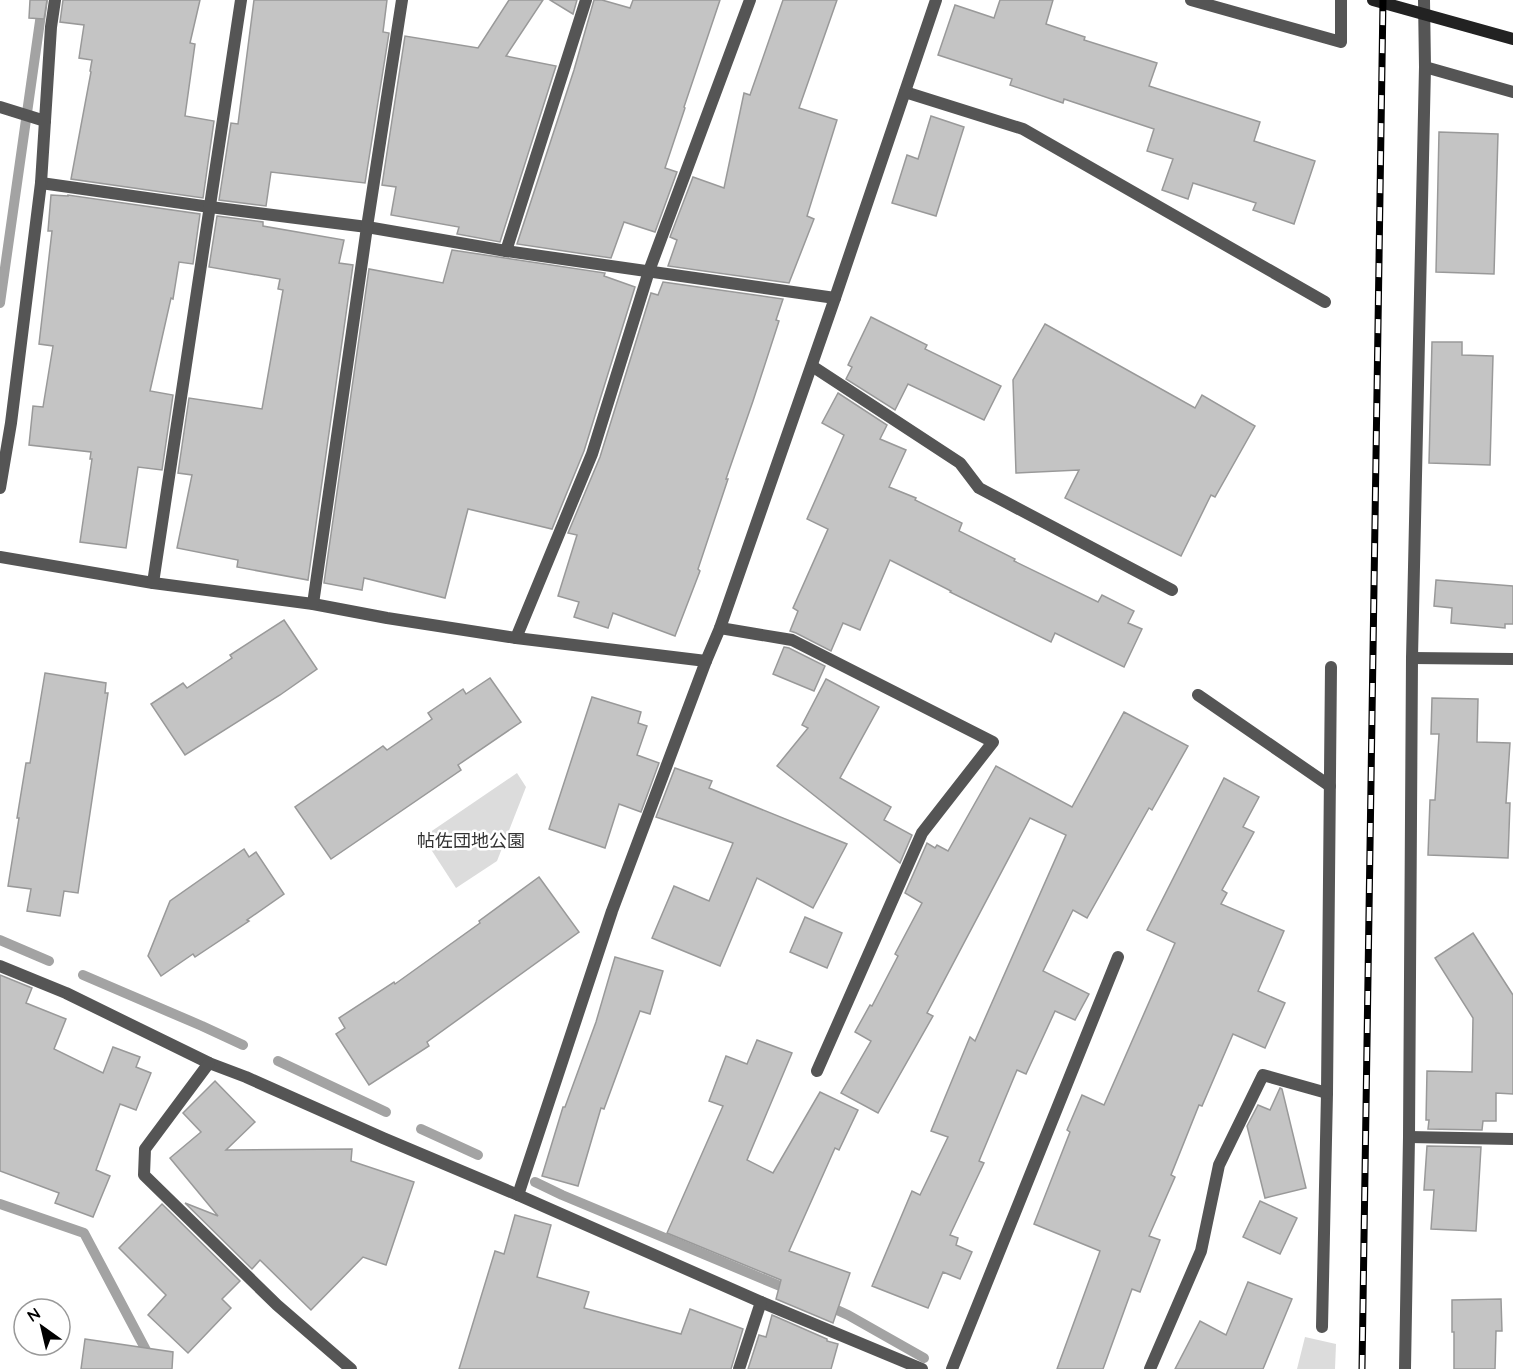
<svg xmlns="http://www.w3.org/2000/svg" width="1513" height="1369" viewBox="0 0 1513 1369" font-family="Quicksand,'Noto Sans JP',sans-serif">
<rect width="100%" height="100%" fill="#fff"/>
<g fill="#dcdcdc">
<polygon points="517,773 526,787 497,861 456,888 423,837"/>
<polygon points="1305,1337 1336,1344 1335,1369 1297,1369"/>
</g>
<g fill="none" stroke-linecap="round" stroke-linejoin="round">
<g stroke="#a3a3a3" stroke-width="10">
<polyline points="0,303 43,0"/>
<polyline points="0,940 49,961"/>
<polyline points="83,975 202,1026 243,1045"/>
<polyline points="278,1061 386,1112"/>
<polyline points="421,1129 478,1155"/>
<polyline points="535,1182 562,1195 792,1291"/>
<polyline points="0,1204 84,1233 156,1369"/>
<polyline points="826,1305 848,1315 924,1358"/>
</g>
</g>
<g fill="#c4c4c4" stroke="#999" stroke-width="1.5">
<polygon points="30,0 47,0 44,19 29,18"/>
<polygon points="63,0 200,0 190,43 195,44 185,116 214,121 203,198 71,179 91,72 90,71 92,60 79,58 84,25 60,22"/>
<polygon points="254,0 387,0 383,32 389,33 365,183 271,172 266,206 219,200 231,123 238,124"/>
<polygon points="509,0 543,0 506,56 556,66 500,242 457,234 459,227 391,215 396,187 382,185 405,36 478,48"/>
<polygon points="550,0 577,0 573,14"/>
<polygon points="594,0 602,0 630,8 633,0 720,0 684,107 685,108 665,168 677,172 655,232 624,222 611,258 517,244 574,70"/>
<polygon points="783,0 837,0 799,108 837,120 807,216 814,219 789,283 668,266 677,240 670,237 693,177 724,188 744,93 750,95"/>
<polygon points="1000,0 1053,0 1046,24 1085,37 1084,40 1157,63 1149,86 1260,122 1254,141 1315,161 1294,224 1253,210 1256,203 1193,183 1188,199 1162,190 1173,159 1147,151 1154,129 1064,99 1063,103 1010,85 1012,79 938,55 955,5 994,18"/>
<polygon points="931,116 964,127 936,216 892,203 907,155 918,159"/>
<polygon points="1439,132 1498,134 1494,274 1436,272"/>
<polygon points="51,195 68,196 68,195 200,214 193,264 179,262 173,299 171,298 150,391 173,395 162,470 138,467 126,548 80,542 92,459 90,459 91,452 29,445 33,406 43,407 53,346 39,344 52,231 48,231"/>
<polygon points="217,216 263,222 263,226 344,240 339,263 353,265 308,580 237,567 238,560 177,548 192,475 178,473 189,398 262,409 283,290 278,289 280,279 209,267"/>
<polygon points="452,250 605,273 604,276 635,287 584,451 552,529 468,509 445,598 364,578 362,590 324,583 369,269 443,283"/>
<polygon points="663,282 783,299 776,320 779,321 753,401 726,479 728,479 698,569 700,571 675,636 613,613 608,628 574,617 579,602 558,596 577,535 568,533 600,457 651,293 658,295"/>
<polygon points="871,317 927,345 925,349 1001,386 984,420 908,384 895,410 846,379 852,367 848,365"/>
<polygon points="1045,324 1195,408 1202,395 1255,426 1215,497 1211,495 1181,556 1065,498 1079,470 1016,473 1013,380"/>
<polygon points="1432,342 1462,342 1462,355 1493,356 1490,465 1429,463"/>
<polygon points="838,393 887,425 880,439 906,450 889,487 916,498 915,500 962,523 959,531 1015,559 1014,561 1098,602 1102,595 1134,611 1128,623 1142,629 1124,667 1055,633 1051,642 950,592 951,591 890,560 860,630 843,623 831,651 796,633 790,631 798,611 793,608 828,529 807,519 844,435 822,423"/>
<polygon points="1436,580 1513,586 1513,624 1505,624 1505,628 1451,623 1452,608 1434,606"/>
<polygon points="284,620 317,669 280,695 185,755 151,704 183,683 187,688 232,658 230,655"/>
<polygon points="784,647 789,648 825,666 814,691 773,674"/>
<polygon points="45,673 106,683 105,693 108,693 78,893 64,891 60,916 27,911 31,889 8,886 19,818 17,818 26,763 30,763"/>
<polygon points="490,678 521,722 458,765 461,770 331,859 295,807 383,746 387,750 432,719 428,713 463,689 466,694"/>
<polygon points="826,679 879,707 840,778 891,807 884,820 912,835 900,863 777,766 808,728 802,725"/>
<polygon points="592,697 641,712 638,723 647,726 637,755 659,763 641,812 619,804 605,848 549,829"/>
<polygon points="1432,698 1478,699 1477,742 1510,743 1506,803 1510,803 1508,858 1428,855 1430,800 1435,800 1439,734 1431,734"/>
<polygon points="1124,712 1188,746 1152,810 1149,808 1087,918 1073,910 1043,971 1089,994 1075,1020 1055,1011 1026,1074 1017,1070 979,1161 984,1163 950,1235 958,1238 956,1245 972,1252 960,1279 943,1272 928,1308 872,1286 912,1191 920,1195 948,1137 931,1131 970,1037 975,1041 1066,835 1030,818 927,1013 933,1016 878,1113 841,1093 871,1041 855,1032 870,1005 872,1006 898,956 895,954 922,903 905,893 927,843 935,848 937,845 948,851 996,766 1072,807"/>
<polygon points="675,768 712,781 709,788 847,844 813,908 757,878 720,966 652,938 674,886 709,901 733,843 656,817"/>
<polygon points="1224,778 1259,797 1243,827 1254,832 1222,890 1227,893 1221,904 1284,931 1258,991 1285,1003 1265,1048 1233,1034 1202,1106 1199,1105 1171,1175 1175,1177 1149,1236 1160,1240 1140,1292 1132,1289 1103,1369 1057,1369 1100,1251 1034,1224 1070,1132 1067,1130 1082,1095 1104,1105 1175,943 1147,930"/>
<polygon points="244,849 249,857 256,852 284,894 247,920 249,921 195,957 193,954 161,976 148,956 170,901"/>
<polygon points="539,877 579,932 427,1042 429,1046 369,1085 336,1034 345,1028 339,1018 394,982 395,984 480,923 479,921"/>
<polygon points="805,917 842,933 827,968 790,952"/>
<polygon points="1473,933 1513,995 1513,1094 1496,1093 1496,1121 1483,1121 1482,1130 1428,1129 1429,1120 1426,1120 1427,1071 1472,1072 1473,1018 1435,958"/>
<polygon points="615,957 663,971 650,1014 640,1011 604,1109 601,1108 578,1186 542,1176 563,1107 565,1107 596,1022"/>
<polygon points="0,975 32,988 26,1003 66,1019 54,1049 103,1073 113,1047 140,1057 136,1067 151,1073 136,1110 120,1104 96,1170 110,1176 93,1217 55,1203 59,1193 0,1171"/>
<polygon points="757,1040 792,1053 747,1160 773,1173 820,1092 858,1110 839,1150 835,1148 789,1251 850,1273 833,1323 776,1299 781,1280 667,1233 723,1106 709,1101 726,1056 747,1064"/>
<polygon points="215,1081 255,1122 226,1150 352,1149 351,1161 414,1182 386,1265 363,1257 311,1310 260,1260 252,1269 185,1203 218,1216 170,1158 201,1132 183,1113"/>
<polygon points="1280,1088 1282,1089 1306,1188 1265,1198 1247,1126 1258,1105 1270,1110"/>
<polygon points="1427,1146 1481,1147 1476,1231 1431,1229 1434,1190 1424,1190"/>
<polygon points="1260,1201 1297,1218 1280,1254 1243,1237"/>
<polygon points="162,1204 240,1281 222,1299 231,1308 188,1353 148,1315 166,1295 119,1248"/>
<polygon points="515,1215 551,1225 537,1277 589,1292 584,1308 681,1334 690,1309 743,1329 731,1369 459,1369 495,1251 504,1254"/>
<polygon points="1248,1282 1292,1299 1263,1369 1175,1369 1200,1321 1226,1335"/>
<polygon points="1501,1299 1502,1331 1496,1331 1495,1369 1454,1369 1454,1332 1452,1332 1452,1300"/>
<polygon points="772,1315 827,1339 827,1341 838,1344 831,1369 748,1369 759,1335 766,1337"/>
<polygon points="85,1339 173,1352 172,1369 81,1369"/>
</g>
<g fill="none" stroke-linecap="round" stroke-linejoin="round">
<g stroke="#555" stroke-width="12">
<polyline points="1191,0 1341,42 1341,0"/>
<polyline points="1425,67 1513,92"/>
<polyline points="905,92 1023,129 1325,302"/>
<polyline points="0,107 45,121"/>
<polyline points="41,183 210,207 367,227 506,251 835,298"/>
<polyline points="506,251 586,0"/>
<polyline points="812,366 960,463 979,488 1172,590"/>
<polyline points="0,488 11,423 41,183 51,27 55,0"/>
<polyline points="0,557 153,583 313,604 387,618 516,638 706,661"/>
<polyline points="153,583 241,0"/>
<polyline points="313,604 367,227 402,0"/>
<polyline points="720,628 792,640 993,742 922,833 817,1071"/>
<polyline points="516,638 592,454 649,271 750,0"/>
<polyline points="1412,658 1513,659"/>
<polyline points="1198,695 1330,786"/>
<polyline points="0,966 66,993 209,1063 246,1077 383,1138 518,1195 761,1302 922,1369"/>
<polyline points="209,1063 145,1149 144,1175 277,1305 351,1369"/>
<polyline points="1409,1137 1513,1139"/>
<polyline points="518,1195 612,911 706,661 720,628 835,298 936,0"/>
<polyline points="1322,1327 1327,1093 1331,667"/>
<polyline points="739,1369 761,1302"/>
<polyline points="952,1369 1118,957"/>
<polyline points="1150,1369 1201,1251 1219,1165 1263,1075 1327,1093"/>
<polyline points="1405,1369 1409,1137 1412,658 1425,67 1424,0"/>
</g>
<polyline stroke="#222" stroke-width="12" points="1373,0 1513,39"/>
<g stroke="#000" stroke-width="7">
<polyline id="rail" points="1362,1369 1383,0"/>
</g>
<use href="#rail" stroke="#fff" stroke-width="4.5" stroke-dasharray="14" stroke-linecap="butt"/>
</g>
<g text-anchor="middle" stroke-width="5" stroke-linejoin="round" paint-order="stroke">
<g font-size="18" fill="#333" stroke="#fff">
<text x="471" y="847">帖佐団地公園</text>
</g>
</g>
<g transform="translate(42 1327) rotate(326)"><circle r="28" fill="#ffffff" stroke="#999999" stroke-width="1.5"/>
<path d="M0-4.5L10 22L0 15L-10 22Z" fill="#000000"/>
<text y="-9" font-size="16" font-weight="bold" text-anchor="middle" fill="#000000">N</text>
</g>
</svg>
